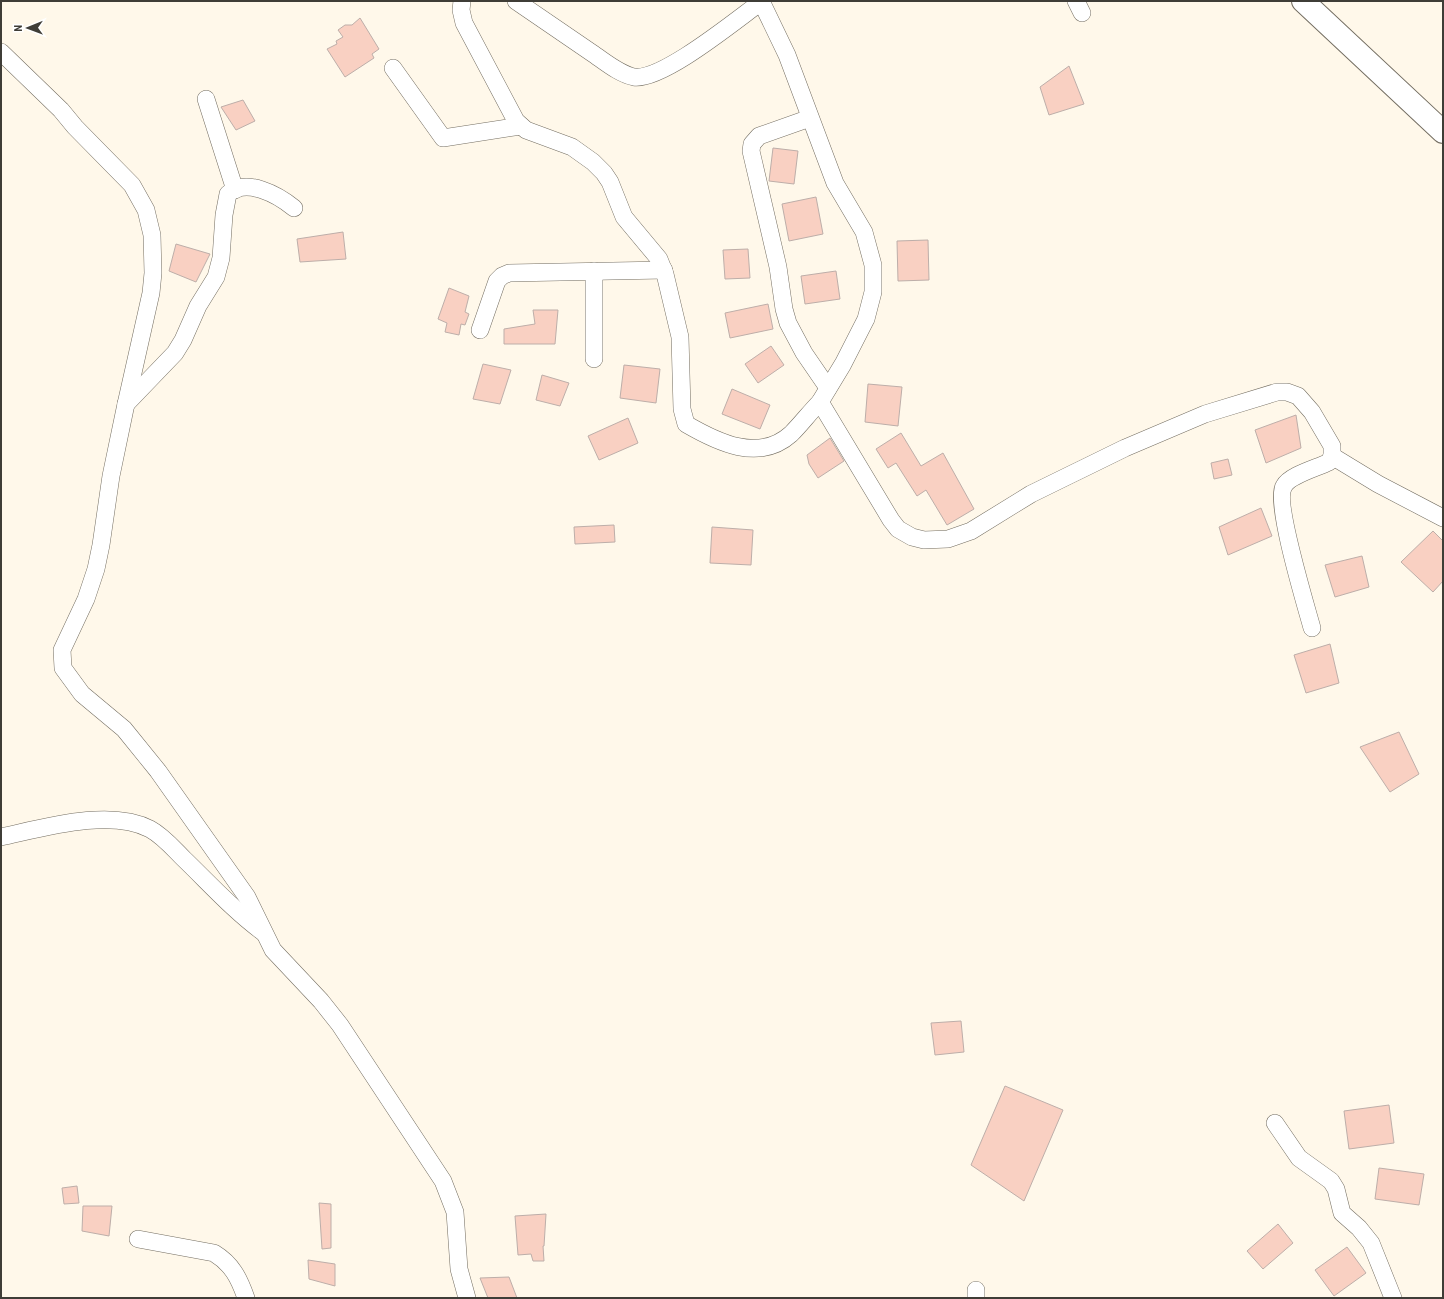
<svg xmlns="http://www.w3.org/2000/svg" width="1444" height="1299" viewBox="0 0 1444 1299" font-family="'Roboto Condensed',sans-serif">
<rect width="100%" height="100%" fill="#fff8ea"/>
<g fill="#f9d0c2" stroke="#bdaea9">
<polygon points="360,18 379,49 372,54 374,58 345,77 327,49 337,44 336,41 343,37 338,30 345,25 352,25"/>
<polygon points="1069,66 1084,104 1049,115 1040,87"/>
<polygon points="243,100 255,121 236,130 221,107"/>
<polygon points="773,148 798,151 794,184 769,181"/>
<polygon points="816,197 823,234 789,241 782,204"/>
<polygon points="343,232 346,259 300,262 297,239"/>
<polygon points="928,240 929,280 898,281 897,241"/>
<polygon points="176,244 210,254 196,282 169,271"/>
<polygon points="748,249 750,278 725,279 723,250"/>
<polygon points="836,271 840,299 805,304 801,276"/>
<polygon points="449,288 469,296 465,312 469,314 465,325 461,324 459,335 445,332 447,323 438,319"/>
<polygon points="768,304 773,329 730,338 725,313"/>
<polygon points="533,310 558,310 555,344 504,344 504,329 535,324"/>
<polygon points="771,346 784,365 758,383 745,364"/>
<polygon points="483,364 511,370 500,404 473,399"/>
<polygon points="624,365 660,369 656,403 620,398"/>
<polygon points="542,375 569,383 560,406 536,400"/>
<polygon points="868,384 902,387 898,426 865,422"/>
<polygon points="732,389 770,405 760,429 722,414"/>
<polygon points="1296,415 1301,448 1266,463 1255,430"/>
<polygon points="628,418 638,443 599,460 588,436"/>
<polygon points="901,433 921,466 943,453 974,509 947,525 926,490 917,496 896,463 888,468 876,449"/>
<polygon points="830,438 844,461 818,478 809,464 807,455"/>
<polygon points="1228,459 1232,475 1214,479 1211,463"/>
<polygon points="1261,508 1272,536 1228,555 1219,527"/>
<polygon points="614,525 615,542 575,544 574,527"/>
<polygon points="712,527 753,530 751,565 710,563"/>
<polygon points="1433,531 1443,541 1443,581 1433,592 1401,562"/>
<polygon points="1362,556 1369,587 1335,597 1325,565"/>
<polygon points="1330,644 1339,683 1306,693 1294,655"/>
<polygon points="1399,732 1419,774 1390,792 1360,747"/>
<polygon points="961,1021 964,1052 935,1055 931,1023"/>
<polygon points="1005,1086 1063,1110 1024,1201 971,1165"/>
<polygon points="1389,1105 1394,1143 1349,1149 1344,1111"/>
<polygon points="1379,1168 1424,1174 1419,1205 1375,1199"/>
<polygon points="77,1186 79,1203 64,1204 62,1188"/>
<polygon points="319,1203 331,1204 331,1248 322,1249"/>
<polygon points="83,1206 112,1206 109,1236 82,1231"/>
<polygon points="546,1214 544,1246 543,1246 544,1261 533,1261 531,1254 518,1255 515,1216"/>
<polygon points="1278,1224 1293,1243 1263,1269 1247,1251"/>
<polygon points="1347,1247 1366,1273 1334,1296 1315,1270"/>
<polygon points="308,1260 335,1264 335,1286 309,1279"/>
<polygon points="509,1277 517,1298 488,1298 480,1278"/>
</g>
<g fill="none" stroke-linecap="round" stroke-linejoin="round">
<g stroke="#746e62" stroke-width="18">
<g id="street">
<path d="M462 1 461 10 464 23 516 121 526 130 572 147 593 162 604 173 610 182 624 217 659 259 665 274 680 337 682 409 686 424C717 442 759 463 791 434 801 424 810 412 820 402"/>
<path d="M516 1C541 18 566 35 592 53 604 61 619 74 634 77 662 81 736 20 761 2"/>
<path d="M761 1 787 55 835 183 864 232 873 265V292L866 319 843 364 820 402 891 520 898 529 912 537 924 540 948 539 971 531 1031 494 1125 448 1205 414 1277 392H1287L1298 396 1312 412 1332 446V456L1329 462C1317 468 1290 475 1284 486 1274 501 1306 606 1312 628"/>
<polyline points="1076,1 1082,13"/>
<polyline points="1,52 61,110 75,127 132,185 146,210 152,235 153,273 151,293 126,404 111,476 101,545 96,569 86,599 62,650 63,668 82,694 124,729 158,771 247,897 273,950 321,1001 340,1025 443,1181 455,1212 459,1269 467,1298"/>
<polyline points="393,68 443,138 521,126"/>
<polyline points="206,99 235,190"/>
<polyline points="810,118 759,136 752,144 751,151 778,267 784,309 788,323 804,353 828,388"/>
<polyline points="480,330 497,281 502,276 509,273 664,270"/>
<polyline points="594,359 594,271"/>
<path d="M126 404 175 353 183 340 198 306 216 277 221 258 224 215 228 194C246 177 278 195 294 208"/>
<polyline points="1332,456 1378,484 1443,518"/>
<path d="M1 837C43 828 110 808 150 829 163 836 173 848 184 859 210 884 234 911 264 933"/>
<polyline points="1275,1123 1299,1158 1331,1181 1336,1189 1342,1213 1359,1228 1371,1243 1393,1298"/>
<path d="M138 1239 214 1253C232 1264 239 1278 246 1298"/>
<polyline points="976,1298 976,1290"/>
</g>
</g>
<g stroke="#746e62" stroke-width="24">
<polyline id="secondary" points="1303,1 1443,132"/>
</g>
<use href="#street" stroke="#fff" stroke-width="17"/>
<use href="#secondary" stroke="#fff" stroke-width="22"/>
</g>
<rect width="1444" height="1299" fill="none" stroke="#3f3d37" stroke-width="4"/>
<g transform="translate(28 28) rotate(269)" stroke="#ffffff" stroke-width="3" paint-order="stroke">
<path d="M0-3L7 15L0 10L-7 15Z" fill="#3f3d37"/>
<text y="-6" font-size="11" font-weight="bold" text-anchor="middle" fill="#3f3d37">N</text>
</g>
</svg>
